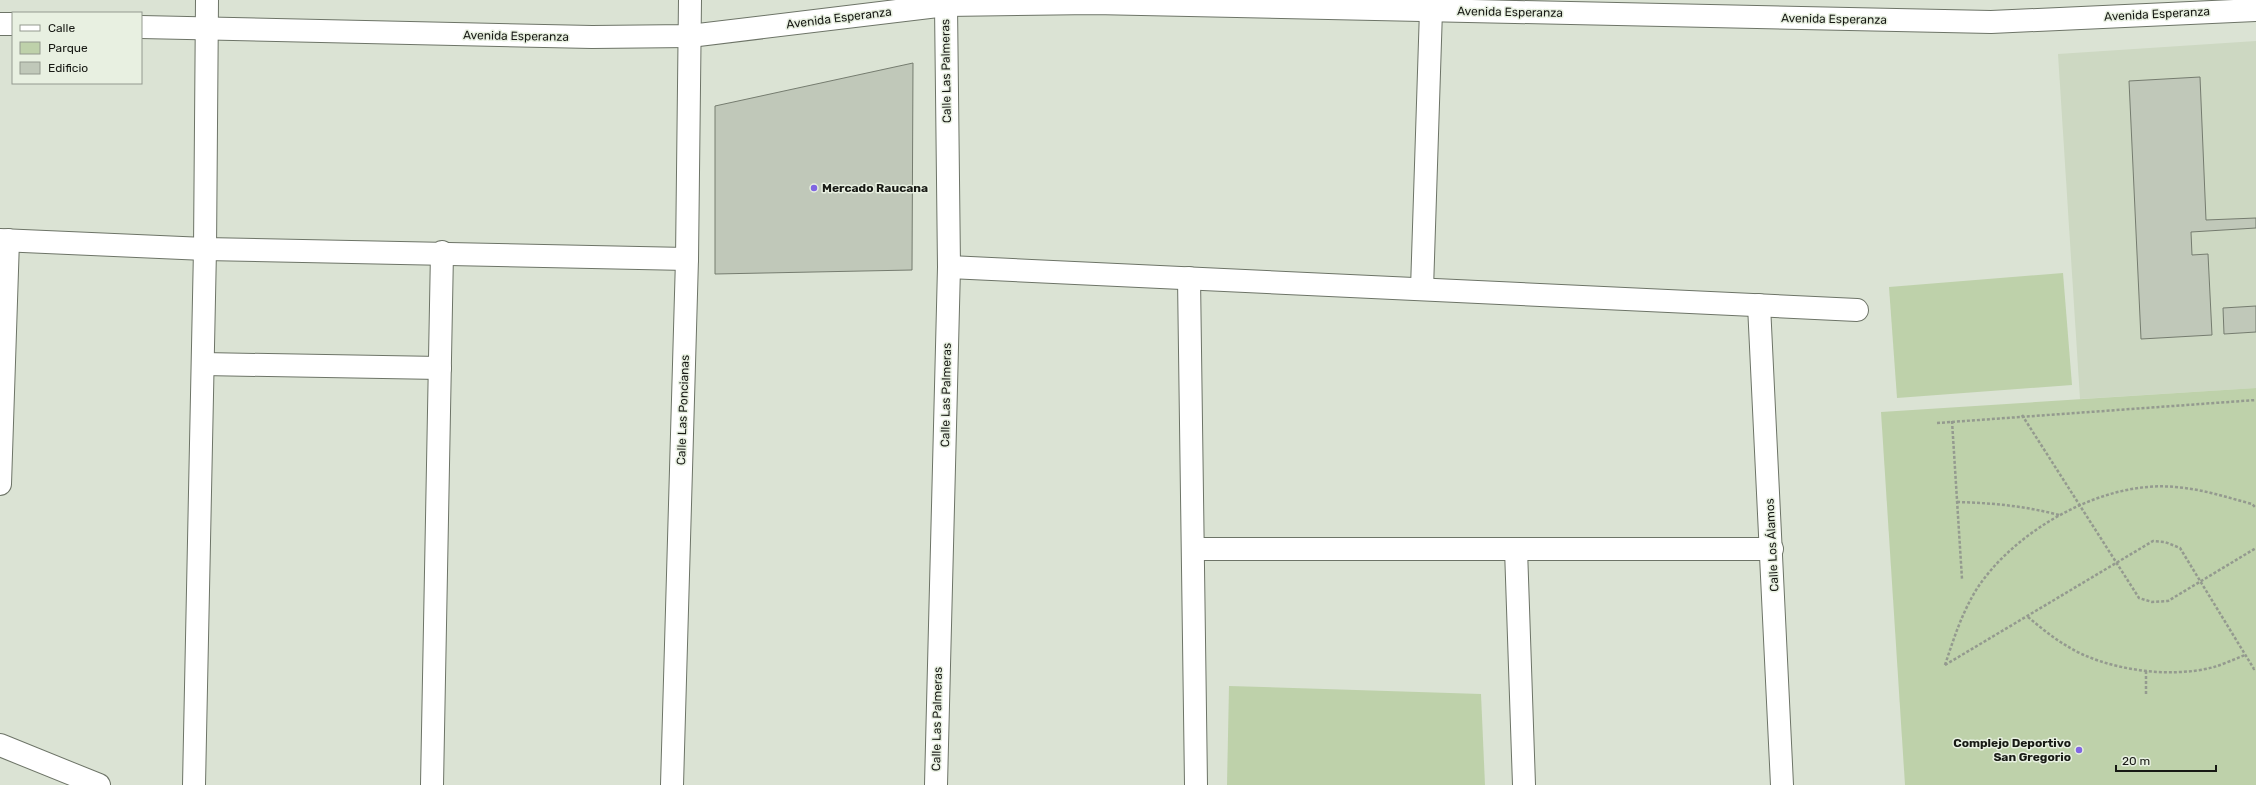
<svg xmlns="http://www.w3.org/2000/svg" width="2256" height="785" viewBox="0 0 2256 785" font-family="Rubik,sans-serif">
<rect width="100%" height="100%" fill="#dbe3d4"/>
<polygon fill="#cdd8c2" points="2256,41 2256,388 2080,399 2058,54"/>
<g fill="#bed1aa">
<polygon points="2063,273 2072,385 1897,398 1889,287"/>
<polygon points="2256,388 2256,785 1905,785 1881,412"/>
<polygon points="1229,686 1481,694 1485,785 1227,785"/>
</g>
<g fill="#c0c8b9" stroke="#757c6f">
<polygon points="913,63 912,270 715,274 715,106"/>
<polygon points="2200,77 2206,220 2256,218 2256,228 2191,232 2192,255 2208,254 2212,335 2141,339 2129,81"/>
<polygon points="2256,306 2256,332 2224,334 2223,308"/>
</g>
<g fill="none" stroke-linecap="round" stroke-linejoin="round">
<g stroke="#6d7467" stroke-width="24">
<g id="minor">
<polyline points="0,240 205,249 687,259"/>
<polyline points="949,267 1857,310"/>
<polyline points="1189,278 1196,785"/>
<polyline points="1422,289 1431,10"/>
<polyline points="1759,305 1782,785"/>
<polyline points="203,364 440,368"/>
<polyline points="0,484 8,240"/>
<polyline points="1193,549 1772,549"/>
<polyline points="1516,549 1524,785"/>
<polyline points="0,745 99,785"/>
<polyline points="194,785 205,249 207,0"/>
<polyline points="432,785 442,252"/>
<polyline points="672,785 687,259 690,0"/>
<polyline points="936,785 949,267 946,5"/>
</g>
</g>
<g stroke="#6d7467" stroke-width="24">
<g id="tertiary">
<polyline points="0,24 13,24"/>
<polyline points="141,27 592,37 690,36 946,5 1094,3 1991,22 2256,10"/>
</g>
</g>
<g stroke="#949a8f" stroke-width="2.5" stroke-dasharray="3 2" stroke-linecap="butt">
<polyline points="2022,415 2139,598 2152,602 2168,601 2256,548"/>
<polyline points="1952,421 1962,579"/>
<polyline points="1937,423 2256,400"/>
<path d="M1957 502C1992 503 2025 506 2059 515"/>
<path d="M2028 617C2040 627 2053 638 2067 646 2105 670 2170 679 2214 667 2224 664 2235 659 2245 655"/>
<polyline points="1945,665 2153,541 2165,542 2180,548 2254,669 2256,668"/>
<path d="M1945 665C1954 638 1962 612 1978 587 2017 529 2104 480 2175 487 2202 489 2226 497 2252 504L2256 508"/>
<polyline points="2146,694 2146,671"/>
</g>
<use href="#minor" stroke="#fff" stroke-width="22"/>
<use href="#tertiary" stroke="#fff" stroke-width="22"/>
</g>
<g fill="#8066e2" stroke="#e8f0e1" stroke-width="1.5">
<circle cx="814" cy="188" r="4"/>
<circle cx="2079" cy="750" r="4"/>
</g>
<g text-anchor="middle" stroke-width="3" stroke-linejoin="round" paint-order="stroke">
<g font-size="12" fill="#171914" stroke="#e8f0e1">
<text transform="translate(1510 12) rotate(1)" y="4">Avenida Esperanza</text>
<text transform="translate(2157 14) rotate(-3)" y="4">Avenida Esperanza</text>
<text transform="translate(839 18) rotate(-7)" y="4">Avenida Esperanza</text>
<text transform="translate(1834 19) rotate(1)" y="4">Avenida Esperanza</text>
<text transform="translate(516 36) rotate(1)" y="4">Avenida Esperanza</text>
<text transform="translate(946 71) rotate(-91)" y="4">Calle Las Palmeras</text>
<text transform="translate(946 395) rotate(-89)" y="4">Calle Las Palmeras</text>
<text transform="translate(683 410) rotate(-88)" y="4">Calle Las Poncianas</text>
<text transform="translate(1772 545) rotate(-93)" y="4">Calle Los Álamos</text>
<text transform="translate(937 719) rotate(-89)" y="4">Calle Las Palmeras</text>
</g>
<g font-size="12" font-weight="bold" fill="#171914" stroke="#e8f0e1" text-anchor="start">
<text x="822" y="192">Mercado Raucana</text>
<text x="2071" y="747" text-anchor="end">Complejo Deportivo<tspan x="2071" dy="14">San Gregorio</tspan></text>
</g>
</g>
<rect x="12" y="12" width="130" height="72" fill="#e8f0e1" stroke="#949a8f"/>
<rect x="20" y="25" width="20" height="6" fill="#ffffff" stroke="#949a8f"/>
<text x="48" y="32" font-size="12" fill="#171914">Calle</text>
<rect x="20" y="42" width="20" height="12" fill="#bed1aa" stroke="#949a8f"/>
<text x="48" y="52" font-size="12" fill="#171914">Parque</text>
<rect x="20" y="62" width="20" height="12" fill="#c0c8b9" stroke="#949a8f"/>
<text x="48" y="72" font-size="12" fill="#171914">Edificio</text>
<path d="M2116 765v6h100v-6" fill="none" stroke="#171914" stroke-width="2"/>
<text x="2122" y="765" font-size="12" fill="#171914" stroke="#e8f0e1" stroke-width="3" paint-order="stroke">20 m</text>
</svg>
